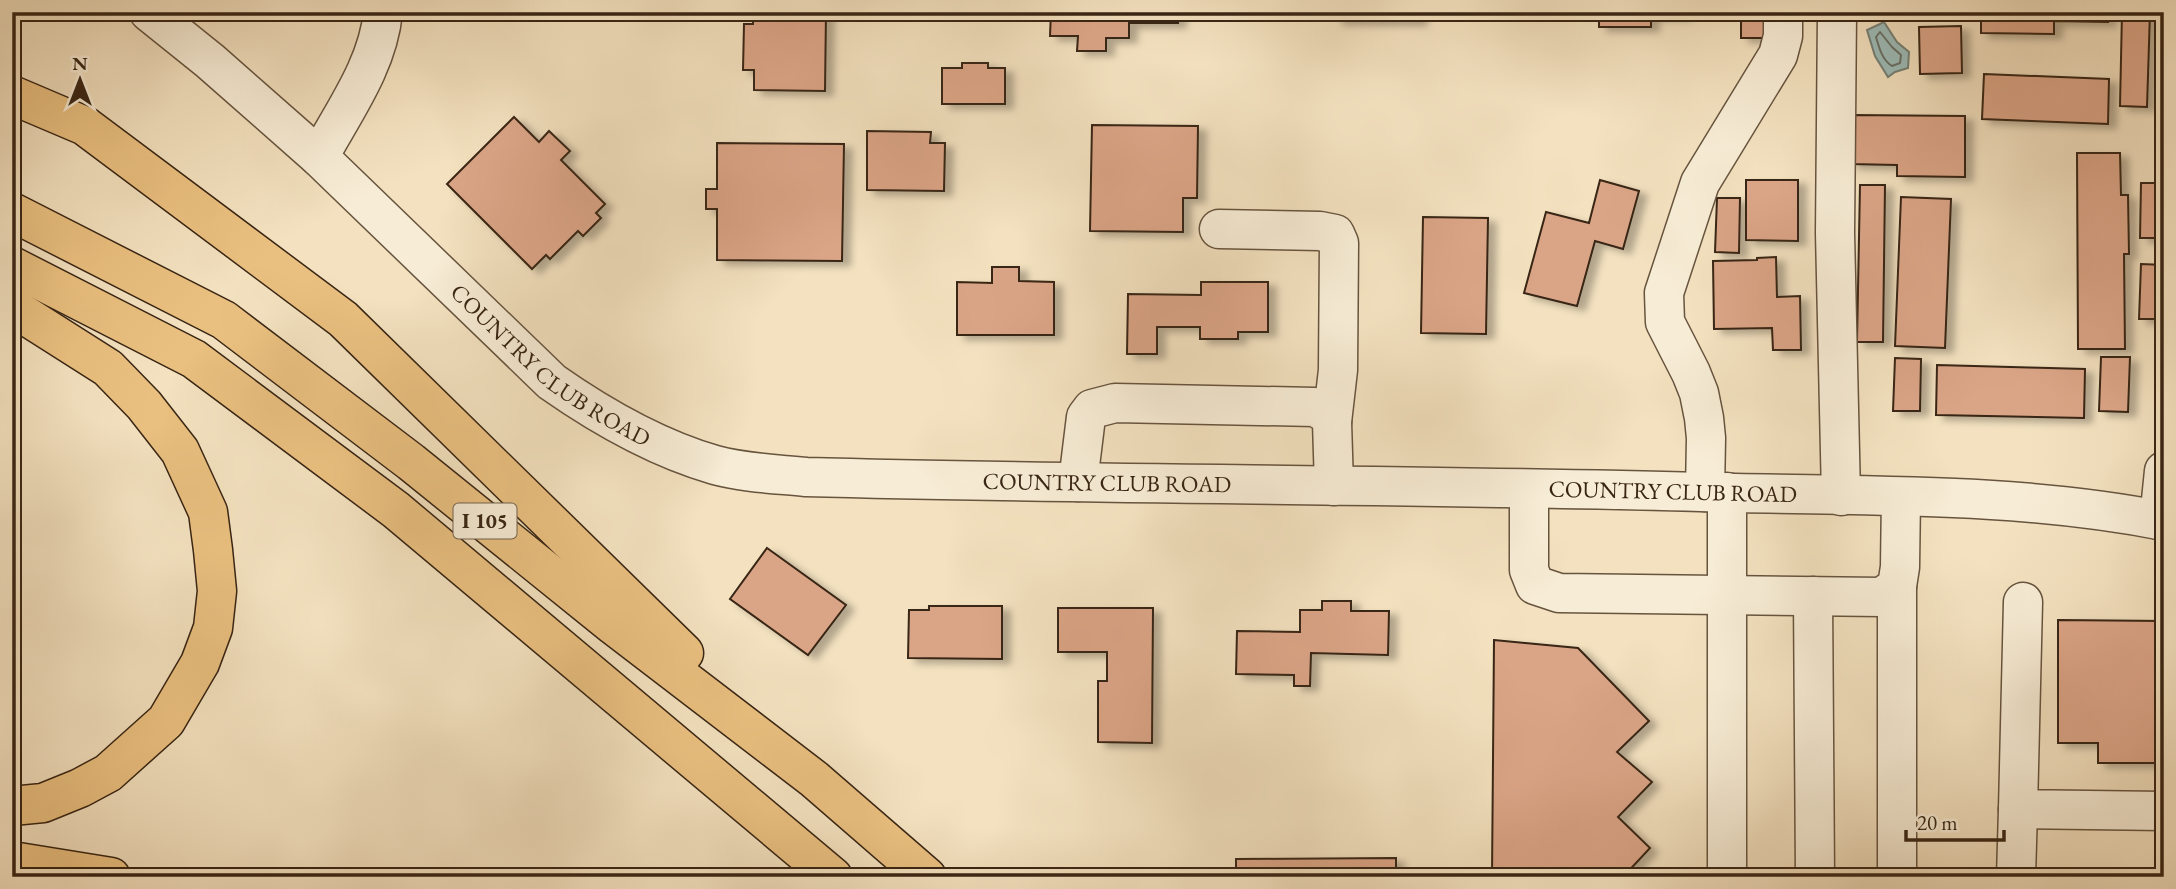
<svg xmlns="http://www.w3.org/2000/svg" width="2176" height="889" viewBox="0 0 2176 889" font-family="'EB Garamond',serif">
<defs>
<filter id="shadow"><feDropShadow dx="8" dy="4.5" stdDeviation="3.5" flood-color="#0004"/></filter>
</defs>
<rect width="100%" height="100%" fill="#f3e1bf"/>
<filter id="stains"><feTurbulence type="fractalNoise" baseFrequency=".00286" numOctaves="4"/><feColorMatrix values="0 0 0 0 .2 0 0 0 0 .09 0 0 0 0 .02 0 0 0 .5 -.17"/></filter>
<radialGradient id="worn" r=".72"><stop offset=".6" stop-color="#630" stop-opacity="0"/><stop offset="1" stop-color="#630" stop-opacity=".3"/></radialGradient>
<polygon fill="#9dbcb8" stroke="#758076" stroke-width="2" points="1884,22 1897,42 1909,52 1908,68 1895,72 1888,77 1875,56 1867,30"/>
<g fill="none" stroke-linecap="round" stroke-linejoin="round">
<path stroke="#6a7066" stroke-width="2" d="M1880 32 1892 47 1901 55 1900 63 1892 66C1882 60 1879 47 1876 37Z"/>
</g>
<g fill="#daa486" stroke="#382514" stroke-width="2" filter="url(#shadow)">
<polygon points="753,12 826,12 825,91 754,90 754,70 743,70 744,24 753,24"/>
<polygon points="1051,12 1178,12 1178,23 1129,23 1129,38 1106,38 1106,51 1077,51 1078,36 1050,36"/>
<polygon points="1335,12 1419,12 1419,21 1335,20"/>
<polygon points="1599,12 1683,12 1683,15 1651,15 1651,27 1599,27"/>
<rect x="1741" y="12" width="23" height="26"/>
<polygon points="1981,12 2108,12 2108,22 2054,21 2054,34 1981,33"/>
<polygon points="2122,12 2150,12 2147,107 2120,106"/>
<polygon points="1961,26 1962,73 1920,74 1919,27"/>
<polygon points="962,63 988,63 988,68 1005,68 1005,104 942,104 942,68 962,68"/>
<polygon points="1984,74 2109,79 2108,124 1982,119"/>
<polygon points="1851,115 1965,116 1965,177 1897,176 1897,165 1850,164"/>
<polygon points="514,117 539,142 549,131 570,151 561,160 605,204 596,213 601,218 583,236 578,231 550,259 546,255 532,269 447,184"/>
<polygon points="1092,125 1198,126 1197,198 1183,198 1183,232 1090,231"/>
<polygon points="867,131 931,132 930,143 945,143 944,191 867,190"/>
<polygon points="717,143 844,144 842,261 717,260 717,209 706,209 706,189 717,189"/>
<polygon points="2077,153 2120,153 2121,195 2128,195 2129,254 2124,254 2125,349 2078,349"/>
<polygon points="1600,180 1639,191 1623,249 1595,241 1577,306 1524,293 1546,212 1589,223"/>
<polygon points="1746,180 1798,180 1798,241 1746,240"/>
<polygon points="2141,183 2164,183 2164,238 2140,238"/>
<polygon points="1860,185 1885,185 1883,342 1857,342"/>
<polygon points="1901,197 1951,199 1945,348 1895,346"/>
<polygon points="1717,198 1740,198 1739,253 1715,252"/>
<polygon points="1423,217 1488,218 1486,334 1421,333"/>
<polygon points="1776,257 1777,297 1800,296 1801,350 1773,350 1772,328 1714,329 1713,261 1757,260 1757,258"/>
<polygon points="2141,264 2164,265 2164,319 2139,319"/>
<polygon points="992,267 1019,267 1019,281 1054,282 1054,335 957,335 957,282 992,283"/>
<polygon points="1201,282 1268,282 1268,332 1238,332 1238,339 1200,339 1200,327 1157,327 1157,354 1127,354 1128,294 1201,295"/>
<polygon points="2101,357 2130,357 2128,412 2099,411"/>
<polygon points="1895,358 1921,359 1920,411 1893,411"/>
<polygon points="1937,365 2085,369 2084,418 1936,415"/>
<polygon points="767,548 846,605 808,655 730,599"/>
<polygon points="1322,601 1351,601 1351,611 1389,611 1388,655 1311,653 1310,686 1294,686 1294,675 1236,674 1237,631 1300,632 1300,610 1322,610"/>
<polygon points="929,606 1002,606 1002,659 908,658 909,610 929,610"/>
<polygon points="1058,608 1153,608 1152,743 1098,742 1098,681 1107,681 1107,652 1058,652"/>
<polygon points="2058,620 2164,621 2164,763 2098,763 2098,743 2058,743"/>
<polygon points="1494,640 1578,648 1649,721 1617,752 1652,782 1618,817 1650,848 1623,877 1492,877"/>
<polygon points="1396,858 1396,877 1236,877 1236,859"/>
</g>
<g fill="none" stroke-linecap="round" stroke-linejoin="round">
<g stroke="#67543f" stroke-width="41">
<g id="minor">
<path id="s1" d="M149 12 210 61 319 157 552 382C602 417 656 448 715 465 744 473 776 474 806 477 1104 485 1402 484 1701 492 1855 497 2012 491 2164 521"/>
<polyline points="1837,12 1835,233 1841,496"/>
<path d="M319 157C344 111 378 65 383 12"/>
<polyline points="1219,229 1320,231 1335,234 1339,243 1338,370 1332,422"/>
<polyline points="1078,482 1086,417 1092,409 1115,403 1315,407 1326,413 1332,422 1334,486"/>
<polyline points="1529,489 1529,570 1535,585 1559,593 1882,597 1897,586 1900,567 1901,497"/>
<polyline points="1705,492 1706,438 1704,418 1699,393 1691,373 1665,322 1664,293 1700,183 1778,55 1783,36 1783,12"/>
<polyline points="2159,520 2164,471"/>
<polyline points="1897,586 1897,877"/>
<polyline points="1813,596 1815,877"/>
<polyline points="2023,602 2018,809 2164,811"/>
<polyline points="1727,877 1727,492"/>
<polyline points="2016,877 2018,809"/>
</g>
</g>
<g stroke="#382514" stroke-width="41">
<g id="highway">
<polyline points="12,95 85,126 343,319 684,653"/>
<polyline points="12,212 224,320 411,462 613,625 814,779 927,877"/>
<polyline points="12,266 194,359 396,510 833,877"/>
<polyline points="12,307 108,368 144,405 180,451 208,512 213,550 217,591 213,628 200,663 166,721 108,773 80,788 43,803 12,806"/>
<polyline points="12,861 111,877"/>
</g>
</g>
<use href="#minor" stroke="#f7ecd5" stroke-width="38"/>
<use href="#highway" stroke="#eac080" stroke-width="38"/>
</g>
<g text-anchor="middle" stroke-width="6" stroke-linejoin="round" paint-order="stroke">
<rect fill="#f7ecd5" stroke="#71614e" stroke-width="2" x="453.5" y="503.5" width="63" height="35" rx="5"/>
<g font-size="21" font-weight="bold" fill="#382514">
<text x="485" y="528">I 105</text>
</g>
<g font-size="23" fill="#382514" stroke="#f7ecd5">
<text dy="8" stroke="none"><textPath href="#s1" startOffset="536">COUNTRY CLUB ROAD</textPath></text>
<text dy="8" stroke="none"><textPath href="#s1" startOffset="1124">COUNTRY CLUB ROAD</textPath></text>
<text dy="8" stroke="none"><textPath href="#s1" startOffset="1690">COUNTRY CLUB ROAD</textPath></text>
</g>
</g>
<rect width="2176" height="889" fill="none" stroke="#f3e1bf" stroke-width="42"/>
<rect x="14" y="14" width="2148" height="861" fill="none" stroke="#382514" stroke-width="3.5"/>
<rect x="21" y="21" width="2134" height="847" fill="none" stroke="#382514" stroke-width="2"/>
<g transform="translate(80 80)" stroke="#f7ecd5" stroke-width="5" paint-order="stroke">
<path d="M0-5L12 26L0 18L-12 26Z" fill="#382514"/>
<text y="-10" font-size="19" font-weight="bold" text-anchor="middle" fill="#382514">N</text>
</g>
<path d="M1906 830v10h98v-10" fill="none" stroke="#382514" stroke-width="3.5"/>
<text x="1917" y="830" font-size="21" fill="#382514" stroke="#f7ecd5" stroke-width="5" paint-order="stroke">20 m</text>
<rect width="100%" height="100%" filter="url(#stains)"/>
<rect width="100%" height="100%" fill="url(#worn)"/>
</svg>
